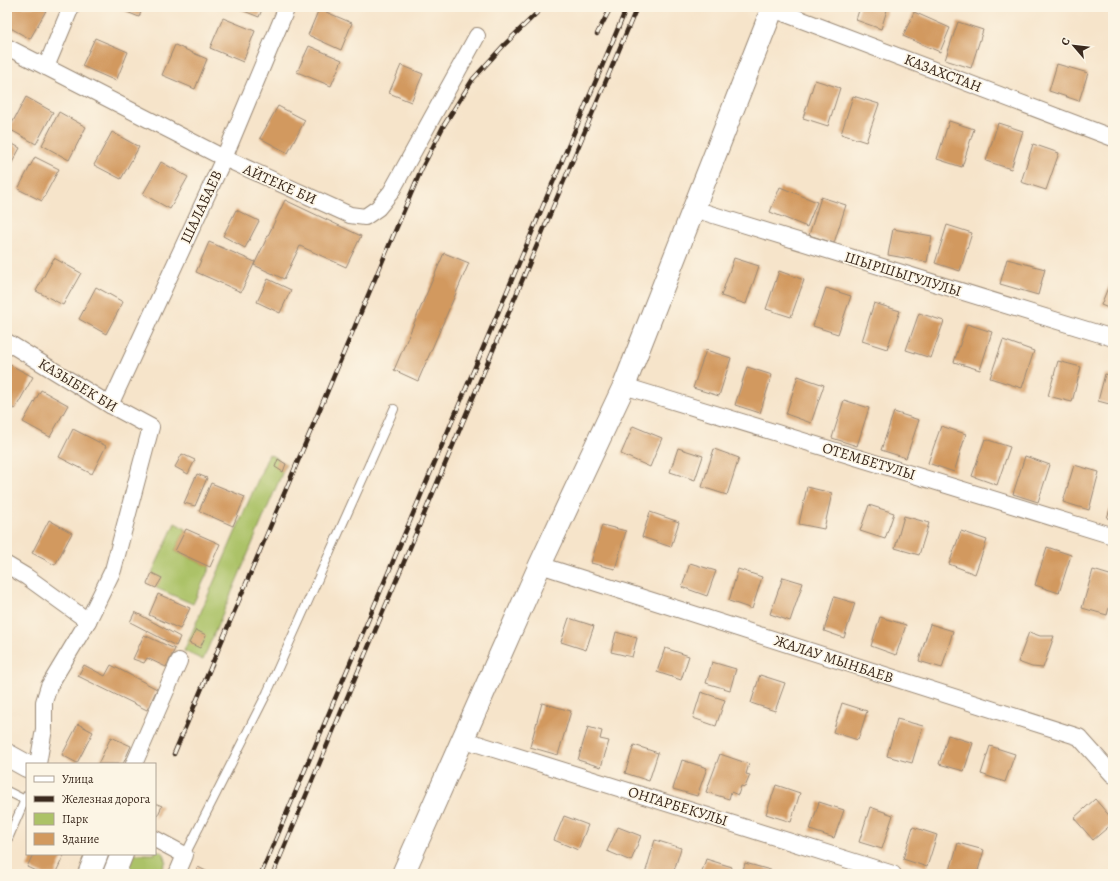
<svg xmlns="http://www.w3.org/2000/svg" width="1120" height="881" viewBox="0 0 1120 881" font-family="Alegreya,serif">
<rect width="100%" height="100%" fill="#fcf5e5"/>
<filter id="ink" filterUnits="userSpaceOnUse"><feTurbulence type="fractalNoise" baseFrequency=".025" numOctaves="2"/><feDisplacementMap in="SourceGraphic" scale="8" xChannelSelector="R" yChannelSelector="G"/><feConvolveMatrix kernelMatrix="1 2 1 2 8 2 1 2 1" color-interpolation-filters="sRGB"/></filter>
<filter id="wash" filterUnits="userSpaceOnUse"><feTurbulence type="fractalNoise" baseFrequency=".012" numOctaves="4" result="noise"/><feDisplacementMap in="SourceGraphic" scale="16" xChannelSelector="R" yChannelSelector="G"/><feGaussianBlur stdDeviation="0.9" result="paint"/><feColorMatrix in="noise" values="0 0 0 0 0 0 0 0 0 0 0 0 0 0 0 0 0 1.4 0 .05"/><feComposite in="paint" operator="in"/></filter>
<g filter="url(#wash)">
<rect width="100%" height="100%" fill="#f6e4ca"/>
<g fill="#acc267" stroke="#747642">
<polygon points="269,454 286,464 203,660 184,651"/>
<polygon points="175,523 186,529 175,551 210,567 193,604 156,588 161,578 152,573"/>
<polygon points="155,849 164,854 166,861 160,874 121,874 126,862 134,854 155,854"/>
</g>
<g id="blocks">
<g fill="#d2995e">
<polygon points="12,7 48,7 30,39 7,26 7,17"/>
<polygon points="115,7 143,7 139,17"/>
<polygon points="234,7 263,7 259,17"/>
<polygon points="860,7 888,7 881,29 856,20"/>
<polygon points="319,9 352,23 341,50 308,35"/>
<polygon points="914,12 950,28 940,52 903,36"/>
<polygon points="223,18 255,31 243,62 210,48"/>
<polygon points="958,22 983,30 971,68 945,60"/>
<polygon points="95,38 128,52 116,81 82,66"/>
<polygon points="175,45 207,59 195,89 162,75"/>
<polygon points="309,46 342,60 331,86 297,72"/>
<polygon points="1057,64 1088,73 1079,101 1049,91"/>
<polygon points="401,65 423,74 411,102 389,93"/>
<polygon points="815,80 840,88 828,126 803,118"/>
<polygon points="853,96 879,104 866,142 841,134"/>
<polygon points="26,97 53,112 36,144 9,129"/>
<polygon points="278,106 305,120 288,153 260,138"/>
<polygon points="59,112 86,127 69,160 42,145"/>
<polygon points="949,121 974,129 962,167 937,159"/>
<polygon points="998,123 1023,131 1011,169 986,161"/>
<polygon points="112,132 139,147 121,179 94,165"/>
<polygon points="7,141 20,148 7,172"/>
<polygon points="1033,144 1059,153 1046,190 1021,182"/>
<polygon points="35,157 59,169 42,201 18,189"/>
<polygon points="161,162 188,177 170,209 143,194"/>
<polygon points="780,187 817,202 807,227 770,212"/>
<polygon points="821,197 846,205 834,243 809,235"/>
<polygon points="285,200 361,236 346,267 300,246 284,279 254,265"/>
<polygon points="236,210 259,221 245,248 223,236"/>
<polygon points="947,225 972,233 960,271 935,263"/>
<polygon points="893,229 932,236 927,262 888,255"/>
<polygon points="209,242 255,262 241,292 196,272"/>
<polygon points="444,253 469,263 418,381 394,370"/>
<polygon points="54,258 81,273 63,305 36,291"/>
<polygon points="734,258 759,266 746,304 721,296"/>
<polygon points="1007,259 1045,269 1038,295 1000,284"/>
<polygon points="779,271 804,280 791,317 766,309"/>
<polygon points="268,279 291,290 280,313 257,302"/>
<polygon points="1111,280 1113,281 1113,310 1101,305"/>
<polygon points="96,287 123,302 106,334 79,319"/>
<polygon points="826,288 851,296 838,334 813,326"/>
<polygon points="874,303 900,311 887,349 862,341"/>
<polygon points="919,313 944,321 931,358 906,350"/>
<polygon points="967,324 992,332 980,370 954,362"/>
<polygon points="1003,340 1034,351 1022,388 990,378"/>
<polygon points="706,350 731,358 719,396 693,388"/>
<polygon points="1058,361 1081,367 1072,402 1048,396"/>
<polygon points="7,363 33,377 15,409 7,405"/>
<polygon points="747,367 772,375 760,413 735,405"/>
<polygon points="1105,374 1113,376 1113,405 1098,401"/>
<polygon points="798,376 824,385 811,423 786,414"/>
<polygon points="41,390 68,405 50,437 23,422"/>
<polygon points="844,400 869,408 857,446 832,438"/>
<polygon points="894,412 919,420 906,458 881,450"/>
<polygon points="633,426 662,438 650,467 621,454"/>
<polygon points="941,426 966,434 954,472 928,463"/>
<polygon points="73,429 106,446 92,474 59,457"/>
<polygon points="985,439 1010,447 997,485 972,476"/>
<polygon points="678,448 703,456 695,480 670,472"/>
<polygon points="714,449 739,458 727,495 702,487"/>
<polygon points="182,454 195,460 188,474 175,467"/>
<polygon points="1025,456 1050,465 1038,502 1013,494"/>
<polygon points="278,459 286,464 283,472 275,467"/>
<polygon points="1074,465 1099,472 1089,510 1063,502"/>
<polygon points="197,474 207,478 195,506 184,503"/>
<polygon points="211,483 245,497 233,526 199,511"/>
<polygon points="807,487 832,493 824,529 799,524"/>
<polygon points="1113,500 1113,520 1107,518"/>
<polygon points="869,505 894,513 885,539 860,531"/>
<polygon points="650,512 679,522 671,547 642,537"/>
<polygon points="904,516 929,523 919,555 895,548"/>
<polygon points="49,520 72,533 55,565 32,553"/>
<polygon points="602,525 626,531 615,569 591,563"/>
<polygon points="186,529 220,544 210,567 175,551"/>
<polygon points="961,531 987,540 975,574 949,564"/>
<polygon points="1047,547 1071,555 1059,593 1035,585"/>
<polygon points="690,563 716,571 707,596 682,587"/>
<polygon points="738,569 762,577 752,609 729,601"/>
<polygon points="1093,570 1113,576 1113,594 1107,615 1082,608"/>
<polygon points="152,573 162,578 156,588 147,584"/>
<polygon points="783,577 803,583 790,621 770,614"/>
<polygon points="158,594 190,608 180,629 149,615"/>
<polygon points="834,597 855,603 844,638 824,631"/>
<polygon points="135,612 180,637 176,646 130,622"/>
<polygon points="880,617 906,625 896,655 871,646"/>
<polygon points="569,618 594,626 586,650 561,642"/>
<polygon points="930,624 953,631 942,668 919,661"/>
<polygon points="196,630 206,635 200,648 189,643"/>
<polygon points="616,632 637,638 632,657 611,652"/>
<polygon points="1029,632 1040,636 1054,636 1043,668 1032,667 1018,662"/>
<polygon points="144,635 175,649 166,667 147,658 144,663 133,659"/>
<polygon points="665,648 689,656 681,680 657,672"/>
<polygon points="712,662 736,669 730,690 706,683"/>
<polygon points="84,665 105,676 111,665 157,689 147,710 78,676"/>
<polygon points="760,675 785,683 775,711 751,703"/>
<polygon points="701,692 725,700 716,726 693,718"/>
<polygon points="542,703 571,711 558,755 530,747"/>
<polygon points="842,703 867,711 858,740 833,732"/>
<polygon points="897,719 923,726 912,763 887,756"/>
<polygon points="78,724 93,732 77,763 62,755"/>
<polygon points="588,727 602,731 600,739 609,741 601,767 578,760"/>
<polygon points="948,735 973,743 964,771 939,764"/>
<polygon points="111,737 131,746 123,764 98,764"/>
<polygon points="634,745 658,753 649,781 625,773"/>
<polygon points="990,746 1015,754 1005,782 981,774"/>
<polygon points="720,754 749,764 746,774 750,775 745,787 741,786 738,795 731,792 729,799 706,792"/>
<polygon points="682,760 707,768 697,796 673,789"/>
<polygon points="776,785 800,793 791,822 766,814"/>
<polygon points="1095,799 1113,820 1113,823 1093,840 1074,818"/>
<polygon points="819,802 844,810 834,838 810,830"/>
<polygon points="155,803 162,806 156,819 155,818"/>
<polygon points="870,807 893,815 882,849 859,842"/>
<polygon points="564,816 588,825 578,850 554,840"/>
<polygon points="618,827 641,836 631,861 607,851"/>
<polygon points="913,827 937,835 927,867 903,859"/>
<polygon points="655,840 681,848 673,874 645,874"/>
<polygon points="958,843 984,850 977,874 949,874"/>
<polygon points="33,854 61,854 64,855 55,874 42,874 27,867"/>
<polygon points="706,859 732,867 730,874 701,874"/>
<polygon points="745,863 774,871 773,874 742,874"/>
<polygon points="198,867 212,874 194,874"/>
</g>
</g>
</g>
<g filter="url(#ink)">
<use href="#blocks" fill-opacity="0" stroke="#988774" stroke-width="1"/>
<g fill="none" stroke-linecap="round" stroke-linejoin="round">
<g stroke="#988774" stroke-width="10">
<g id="lane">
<polyline points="7,791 25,800"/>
<polyline points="7,841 27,795"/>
<polyline points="185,855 267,693 394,409"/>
</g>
</g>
<g stroke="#988774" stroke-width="18">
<g id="street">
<polyline points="773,9 1113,138"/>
<polyline points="7,47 224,158 350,215 365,217 378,208 391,192 477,36"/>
<polyline points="46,67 71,7"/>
<polyline points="694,209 1113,338"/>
<polyline points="7,342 110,405 151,427 113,570 88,621 49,686 44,702 44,729 38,764"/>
<polyline points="624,386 1113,536"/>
<polyline points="110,405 224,158 287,7"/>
<polyline points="7,565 27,577 88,621"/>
<polyline points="540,565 1079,737 1113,775"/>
<polyline points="462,739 893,874"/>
<polyline points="134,764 179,661"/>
<polyline points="155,839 185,855 177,874"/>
</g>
</g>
<g stroke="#988774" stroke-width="24">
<g id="secondary">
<polyline points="7,755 27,766"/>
<polyline points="89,874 97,854"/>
<polyline points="114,874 122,854"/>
<polyline points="403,874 540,565 624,386 773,7"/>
</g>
</g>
<use href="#lane" stroke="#fff" stroke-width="8"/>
<use href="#street" stroke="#fff" stroke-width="16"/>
<use href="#secondary" stroke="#fff" stroke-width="22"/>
<g stroke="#3b2a1e" stroke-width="4.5">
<g id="rail">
<polyline points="597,34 611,7"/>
<polyline points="174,754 421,170 444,125 473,79 504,45 543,7"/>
<polyline points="261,874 627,7"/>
<polyline points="273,874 637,7"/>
</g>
</g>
<use href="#rail" stroke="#fcf5e5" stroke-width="3" stroke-dasharray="9" stroke-linecap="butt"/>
</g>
</g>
<g text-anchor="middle" stroke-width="3.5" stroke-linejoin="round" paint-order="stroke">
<g font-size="15" fill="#3b2a1e" stroke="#fcf5e5">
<text transform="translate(943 73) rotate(21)" y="5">КАЗАХСТАН</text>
<text transform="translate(280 184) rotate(24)" y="5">АЙТЕКЕ БИ</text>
<text transform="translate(201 207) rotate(-65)" y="5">ШАЛАБАЕВ</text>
<text transform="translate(903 274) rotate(17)" y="5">ШЫРШЫГУЛУЛЫ</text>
<text transform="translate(78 385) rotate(31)" y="5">КАЗЫБЕК БИ</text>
<text transform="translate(869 461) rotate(17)" y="5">ОТЕМБЕТУЛЫ</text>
<text transform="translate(834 659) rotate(18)" y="5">ЖАЛАУ МЫНБАЕВ</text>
<text transform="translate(678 806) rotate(17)" y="5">ОНГАРБЕКУЛЫ</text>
</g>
</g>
<rect width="1120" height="881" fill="none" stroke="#fcf5e5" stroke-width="24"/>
<rect x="26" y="763" width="130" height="92" fill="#fcf5e5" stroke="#afa495"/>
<rect x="34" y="776" width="20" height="6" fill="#ffffff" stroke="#afa495"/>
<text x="62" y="783" font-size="12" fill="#3b2a1e">Улица</text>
<rect x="34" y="796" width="20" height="6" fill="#3b2a1e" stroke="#afa495"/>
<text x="62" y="803" font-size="12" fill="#3b2a1e">Железная дорога</text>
<rect x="34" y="813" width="20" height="12" fill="#acc267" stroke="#afa495"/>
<text x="62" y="823" font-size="12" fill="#3b2a1e">Парк</text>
<rect x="34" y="833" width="20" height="12" fill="#d2995e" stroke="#afa495"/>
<text x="62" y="843" font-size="12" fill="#3b2a1e">Здание</text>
<g transform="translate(1074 46) rotate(298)" stroke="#fcf5e5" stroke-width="3" paint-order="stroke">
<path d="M0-3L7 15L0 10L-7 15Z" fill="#3b2a1e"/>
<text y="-6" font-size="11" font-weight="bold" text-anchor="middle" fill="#3b2a1e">С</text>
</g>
</svg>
